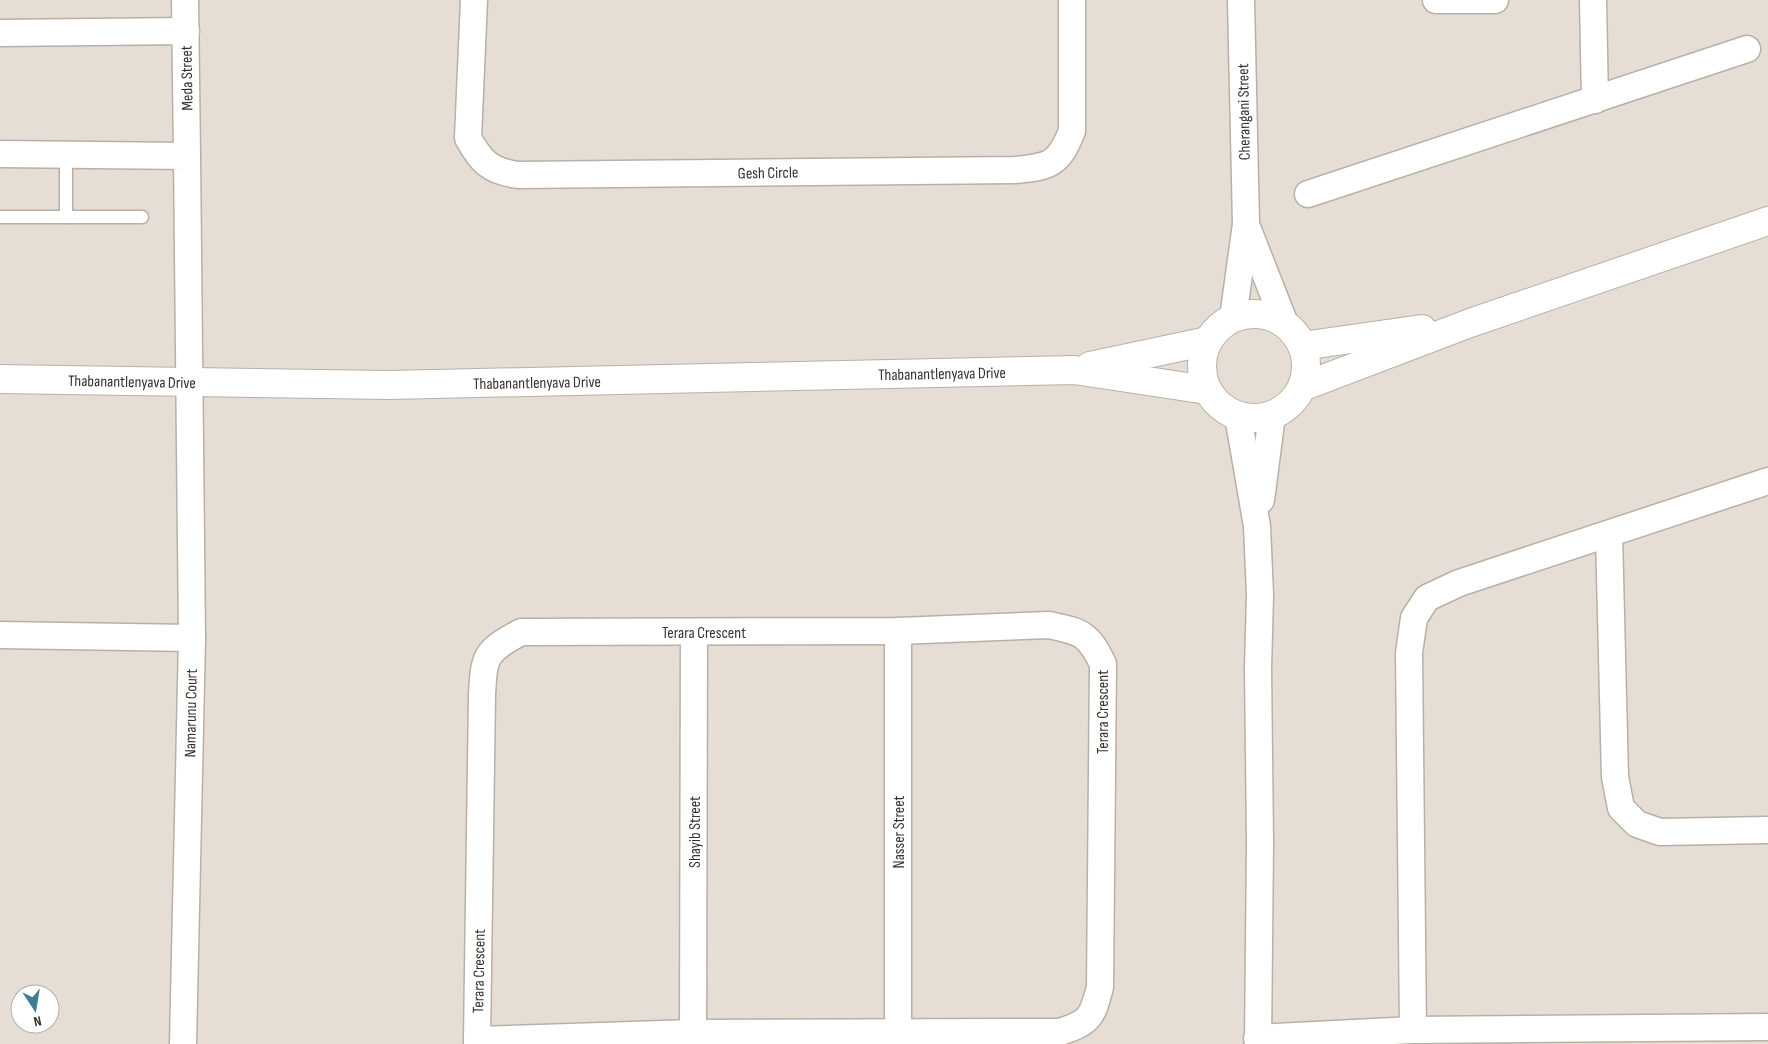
<svg xmlns="http://www.w3.org/2000/svg" width="1768" height="1044" viewBox="0 0 1768 1044" font-family="'Sofia Sans Condensed',sans-serif">
<rect width="100%" height="100%" fill="#e6ded4"/>
<g fill="none" stroke-linecap="round" stroke-linejoin="round">
<g stroke="#b8b0a7" stroke-width="15">
<g id="service">
<polyline points="0,217 142,217"/>
<polyline points="66,217 66,154"/>
</g>
</g>
<g stroke="#b8b0a7" stroke-width="29">
<g id="minor">
<polyline points="185,0 187,156"/>
<path d="M474 0 468 138C481 162 490 171 518 175L1015 170C1050 167 1059 164 1072 131V0"/>
<polyline points="1436,0 1495,0"/>
<polyline points="1593,0 1595,100"/>
<polyline points="0,33 186,31"/>
<polyline points="0,154 187,156 192,638 183,1044"/>
<polyline points="1308,194 1747,49"/>
<polyline points="1247,227 1285,324"/>
<polyline points="1233,318 1246,224 1241,0"/>
<polyline points="1238,416 1257,526 1260,595 1258,668 1260,843 1258,1044"/>
<polyline points="1261,500 1272,415"/>
<polyline points="1609,534 1615,777 1621,808 1637,824 1660,832 1768,830"/>
<polyline points="898,631 898,1033"/>
<polyline points="0,635 192,638"/>
<polyline points="1413,1030 1409,653 1414,618 1427,598 1459,583 1768,481"/>
<polyline points="693,1033 694,632"/>
<polyline points="1257,1038 1413,1030 1768,1027"/>
<path d="M477 1040 693 1033 1060 1032C1090 1022 1092 1018 1100 987L1103 664C1088 633 1082 632 1049 625L898 631 521 632C485 652 484 655 482 695L477 1040V1044"/>
</g>
</g>
<g stroke="#b8b0a7" stroke-width="30">
<g id="tertiary">
<circle cx="1254" cy="366" r="52"/>
<polyline points="1302,346 1422,329"/>
<polyline points="1090,366 1208,341"/>
<polyline points="0,379 389,385 1074,370 1207,390"/>
<polyline points="1302,387 1470,323 1768,221"/>
</g>
</g>
<use href="#service" stroke="#fff" stroke-width="12"/>
<use href="#minor" stroke="#fff" stroke-width="26"/>
<use href="#tertiary" stroke="#fff" stroke-width="28"/>
</g>
<g text-anchor="middle" stroke-width="5" stroke-linejoin="round" paint-order="stroke">
<g font-size="16" fill="#35312e" stroke="#fff">
<text transform="translate(186 78) rotate(-91)" y="6">Meda Street</text>
<text transform="translate(1243 112) rotate(-91)" y="6">Cherangani Street</text>
<text transform="translate(768 172) rotate(-1)" y="6">Gesh Circle</text>
<text transform="translate(942 373) rotate(-1)" y="6">Thabanantlenyava Drive</text>
<text transform="translate(132 381) rotate(1)" y="6">Thabanantlenyava Drive</text>
<text transform="translate(537 382) rotate(-1)" y="6">Thabanantlenyava Drive</text>
<text x="704" y="638">Terara Crescent</text>
<text transform="translate(1102 712) rotate(-90)" y="6">Terara Crescent</text>
<text transform="translate(190 713) rotate(-89)" y="6">Namarunu Court</text>
<text transform="translate(694 832) rotate(-90)" y="6">Shayib Street</text>
<text transform="translate(898 832) rotate(-90)" y="6">Nasser Street</text>
<text transform="translate(478 971) rotate(-89)" y="6">Terara Crescent</text>
</g>
</g>
<g transform="translate(35 1009) rotate(168)"><circle r="24" fill="#ffffff" stroke="#aeadab"/>
<path d="M0-4L9 19L0 12L-9 19Z" fill="#407c93"/>
<text y="-8" font-size="14" font-weight="bold" text-anchor="middle" fill="#35312e">N</text>
</g>
</svg>
